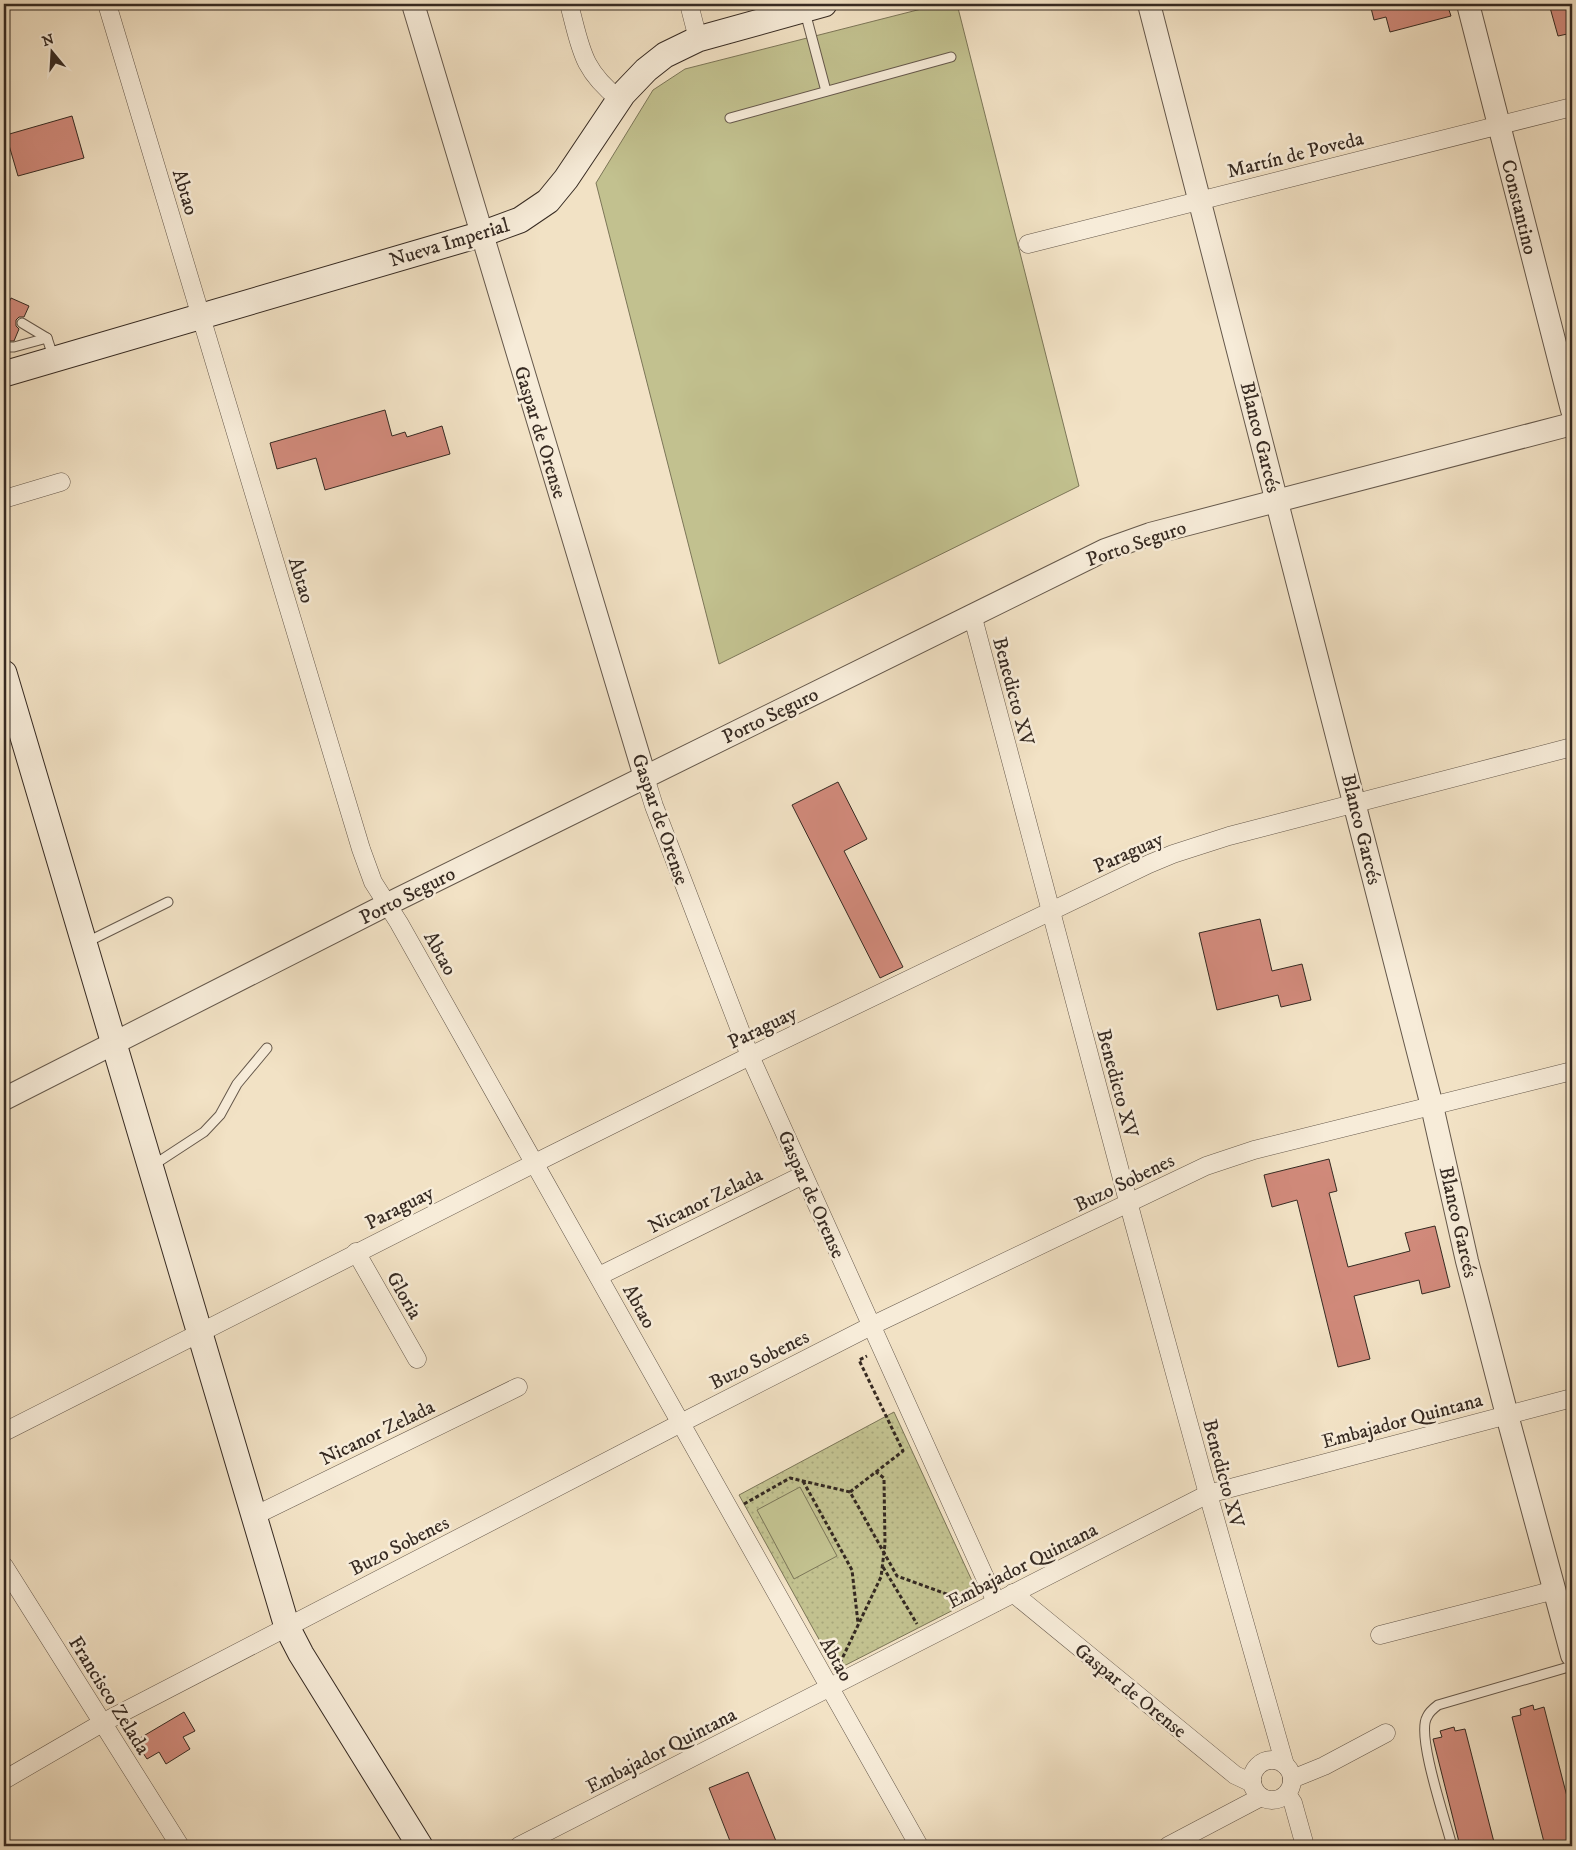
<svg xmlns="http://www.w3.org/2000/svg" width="1576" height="1850" viewBox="0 0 1576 1850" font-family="'IM FELL DW Pica',serif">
<defs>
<pattern id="park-dots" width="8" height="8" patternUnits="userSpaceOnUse" patternTransform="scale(1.25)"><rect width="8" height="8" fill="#c2c18f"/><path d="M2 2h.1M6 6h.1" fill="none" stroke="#a7a67b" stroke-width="1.8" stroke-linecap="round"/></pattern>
</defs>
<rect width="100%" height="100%" fill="#f2e2c5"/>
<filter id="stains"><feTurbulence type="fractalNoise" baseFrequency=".004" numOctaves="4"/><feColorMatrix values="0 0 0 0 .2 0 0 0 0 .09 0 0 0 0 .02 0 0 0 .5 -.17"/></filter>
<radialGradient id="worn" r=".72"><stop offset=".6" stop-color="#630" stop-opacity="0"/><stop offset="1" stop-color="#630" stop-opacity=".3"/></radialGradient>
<polygon fill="url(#park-dots)" stroke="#7c7658" points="894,1412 973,1583 974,1591 967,1603 836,1670 739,1495"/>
<g fill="#c2c18f" stroke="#7c7658">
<polygon points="941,4 957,4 1079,486 719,664 596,183 653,90 685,69"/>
<polygon points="800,1487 837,1556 794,1579 757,1510"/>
</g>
<g fill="#d18a7b" stroke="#362a22">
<polygon points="1370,4 1447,4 1451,16 1390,32 1386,17 1374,20"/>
<polygon points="1549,4 1572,4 1572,33 1558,36"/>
<polygon points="72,116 84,158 18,176 6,135"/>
<polygon points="11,298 29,306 24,317 19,317 16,320 16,326 19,329 14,341 4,341 4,313"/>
<polygon points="385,410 392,436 405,432 407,437 442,426 450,454 325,490 316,458 277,469 270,443"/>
<polygon points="838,782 867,839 844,851 903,967 880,978 792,805"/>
<polygon points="1260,919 1272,971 1302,964 1311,1000 1281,1007 1278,995 1217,1010 1199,933"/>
<polygon points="1329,1159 1337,1191 1329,1193 1348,1267 1410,1251 1405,1233 1435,1226 1450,1287 1422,1294 1419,1280 1354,1296 1370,1359 1338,1367 1297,1200 1272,1207 1264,1175"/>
<polygon points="1533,1705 1534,1710 1544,1707 1572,1816 1572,1846 1545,1846 1512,1717 1521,1715 1520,1709"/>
<polygon points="184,1712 195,1731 183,1737 190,1749 166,1764 159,1752 147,1759 135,1741"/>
<polygon points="1454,1727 1455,1731 1465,1729 1495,1846 1460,1846 1433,1739 1442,1737 1440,1731"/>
<polygon points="748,1772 778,1846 732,1846 709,1788"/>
</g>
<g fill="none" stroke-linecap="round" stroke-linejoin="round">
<g stroke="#65584b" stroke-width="11">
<g id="service">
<polyline points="805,12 826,91"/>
<polyline points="730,118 951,57"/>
<polyline points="22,323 47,338 54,359"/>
<polyline points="4,347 14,347 47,338"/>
<polyline points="85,943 168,902"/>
<polyline points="152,1166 204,1132 220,1115 237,1084 267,1048"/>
<path d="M1452 1846C1446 1822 1416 1735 1427 1717 1429 1712 1434 1708 1438 1705L1572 1666"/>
</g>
</g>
<g stroke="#65584b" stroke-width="19">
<g id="minor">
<polyline points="107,4 361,849 373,882 399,923 919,1846"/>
<path d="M569 4C581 48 581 69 619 99"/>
<polyline points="689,4 698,39"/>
<polyline points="1028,244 1572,107"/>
<polyline points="4,499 61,482"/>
<polyline points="972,614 1133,1220 1208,1494 1285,1765"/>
<polyline points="645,777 654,806 750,1056 996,1602"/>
<polyline points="356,1252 417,1359"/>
<polyline points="599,1276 803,1175"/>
<polyline points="4,1432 535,1163 750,1056 1149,864 1173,854 1229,836 1572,747"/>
<polyline points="254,1516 518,1387"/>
<polyline points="4,1566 180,1846"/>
<polyline points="1013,1593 1235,1775 1252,1783"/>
<polyline points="1380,1635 1555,1590"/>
<circle cx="1272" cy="1780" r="20"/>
<polyline points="1292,1779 1324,1766 1386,1733"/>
<polyline points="4,1780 102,1723 681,1423 871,1326 1206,1166 1254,1150 1572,1071"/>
<polyline points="1287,1794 1293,1803 1305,1846"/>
<polyline points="519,1846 1208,1494 1572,1398"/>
<polyline points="1168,1846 1261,1797"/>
</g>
</g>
<g stroke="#65584b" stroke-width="24">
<g id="tertiary">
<polyline points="413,4 645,777"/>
<polyline points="1149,4 1432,1106 1467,1261 1507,1415 1572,1655"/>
<polyline points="1468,4 1572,410"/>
<polyline points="4,1099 388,904 1105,550 1150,534 1572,424"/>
</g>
</g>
<g stroke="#362a22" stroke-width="27">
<g id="secondary">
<polyline points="4,374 482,234 520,220 548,201 566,179 623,94 646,70 665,55 698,39 824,4"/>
<polyline points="4,673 287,1627 301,1654 420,1846"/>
</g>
</g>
<g stroke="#362a22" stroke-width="3" stroke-dasharray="4 2.5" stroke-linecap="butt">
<polyline points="803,1481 852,1570 858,1623"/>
<polyline points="850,1492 903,1451 859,1360 867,1356"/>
<polyline points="744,1504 790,1478 850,1492 897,1576 963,1600"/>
<polyline points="883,1567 917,1624"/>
<polyline points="840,1663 881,1577 885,1544 884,1478 876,1472"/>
</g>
<use href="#service" stroke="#f7ecd9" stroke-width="9"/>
<use href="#minor" stroke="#f7ecd9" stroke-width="18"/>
<use href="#tertiary" stroke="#f7ecd9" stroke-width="22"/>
<use href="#secondary" stroke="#f7ecd9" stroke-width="25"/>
</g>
<g text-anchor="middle" stroke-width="5" stroke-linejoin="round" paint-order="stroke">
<g font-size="20" fill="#362a22" stroke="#f7ecd9">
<text transform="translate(1295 154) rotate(-14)" y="7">Martín de Poveda</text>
<text transform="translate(186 192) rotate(73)" y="7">Abtao</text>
<text transform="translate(1520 207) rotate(76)" y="7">Constantino</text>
<text transform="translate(449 242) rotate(-17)" y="7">Nueva Imperial</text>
<text transform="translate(541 432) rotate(73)" y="7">Gaspar de Orense</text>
<text transform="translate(1261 437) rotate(76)" y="7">Blanco Garcés</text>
<text transform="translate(1136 543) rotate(-19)" y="7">Porto Seguro</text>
<text transform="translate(302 580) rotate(73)" y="7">Abtao</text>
<text transform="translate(1014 691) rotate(75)" y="7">Benedicto XV</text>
<text transform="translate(770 715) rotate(-26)" y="7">Porto Seguro</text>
<text transform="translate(661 819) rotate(71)" y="7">Gaspar de Orense</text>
<text transform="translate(1362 829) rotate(76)" y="7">Blanco Garcés</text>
<text transform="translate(1128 852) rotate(-24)" y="7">Paraguay</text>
<text transform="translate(407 895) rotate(-27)" y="7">Porto Seguro</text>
<text transform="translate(441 953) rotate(61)" y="7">Abtao</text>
<text transform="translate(762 1027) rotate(-26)" y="7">Paraguay</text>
<text transform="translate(1118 1083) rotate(75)" y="7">Benedicto XV</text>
<text transform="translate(1124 1182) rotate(-26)" y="7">Buzo Sobenes</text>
<text transform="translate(812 1194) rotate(66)" y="7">Gaspar de Orense</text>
<text transform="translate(705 1200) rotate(-26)" y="7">Nicanor Zelada</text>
<text transform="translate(399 1207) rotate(-27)" y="7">Paraguay</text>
<text transform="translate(1459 1222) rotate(77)" y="7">Blanco Garcés</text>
<text transform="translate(405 1295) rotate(60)" y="7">Gloria</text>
<text transform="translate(640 1306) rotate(61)" y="7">Abtao</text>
<text transform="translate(759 1359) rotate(-27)" y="7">Buzo Sobenes</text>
<text transform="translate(1402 1420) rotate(-15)" y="7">Embajador Quintana</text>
<text transform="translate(377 1432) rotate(-26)" y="7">Nicanor Zelada</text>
<text transform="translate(1224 1473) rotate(75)" y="7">Benedicto XV</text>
<text transform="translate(399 1545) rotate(-27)" y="7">Buzo Sobenes</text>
<text transform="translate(1022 1565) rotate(-27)" y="7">Embajador Quintana</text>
<text transform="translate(837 1659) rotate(61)" y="7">Abtao</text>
<text transform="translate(1131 1690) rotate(39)" y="7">Gaspar de Orense</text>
<text transform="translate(110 1695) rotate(58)" y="7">Francisco Zelada</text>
<text transform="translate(661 1750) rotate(-27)" y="7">Embajador Quintana</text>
</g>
</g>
<rect width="1576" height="1850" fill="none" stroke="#f2e2c5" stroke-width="20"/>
<rect x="5" y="5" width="1566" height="1840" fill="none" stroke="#362a22" stroke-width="2.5"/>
<rect x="10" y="10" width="1556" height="1830" fill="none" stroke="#362a22"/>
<g transform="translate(52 52) rotate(342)" stroke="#f7ecd9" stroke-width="4" paint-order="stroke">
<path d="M0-4L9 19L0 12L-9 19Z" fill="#362a22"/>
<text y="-8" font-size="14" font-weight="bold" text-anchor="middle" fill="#362a22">N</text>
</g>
<rect width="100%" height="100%" filter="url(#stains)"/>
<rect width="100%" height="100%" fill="url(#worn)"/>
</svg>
